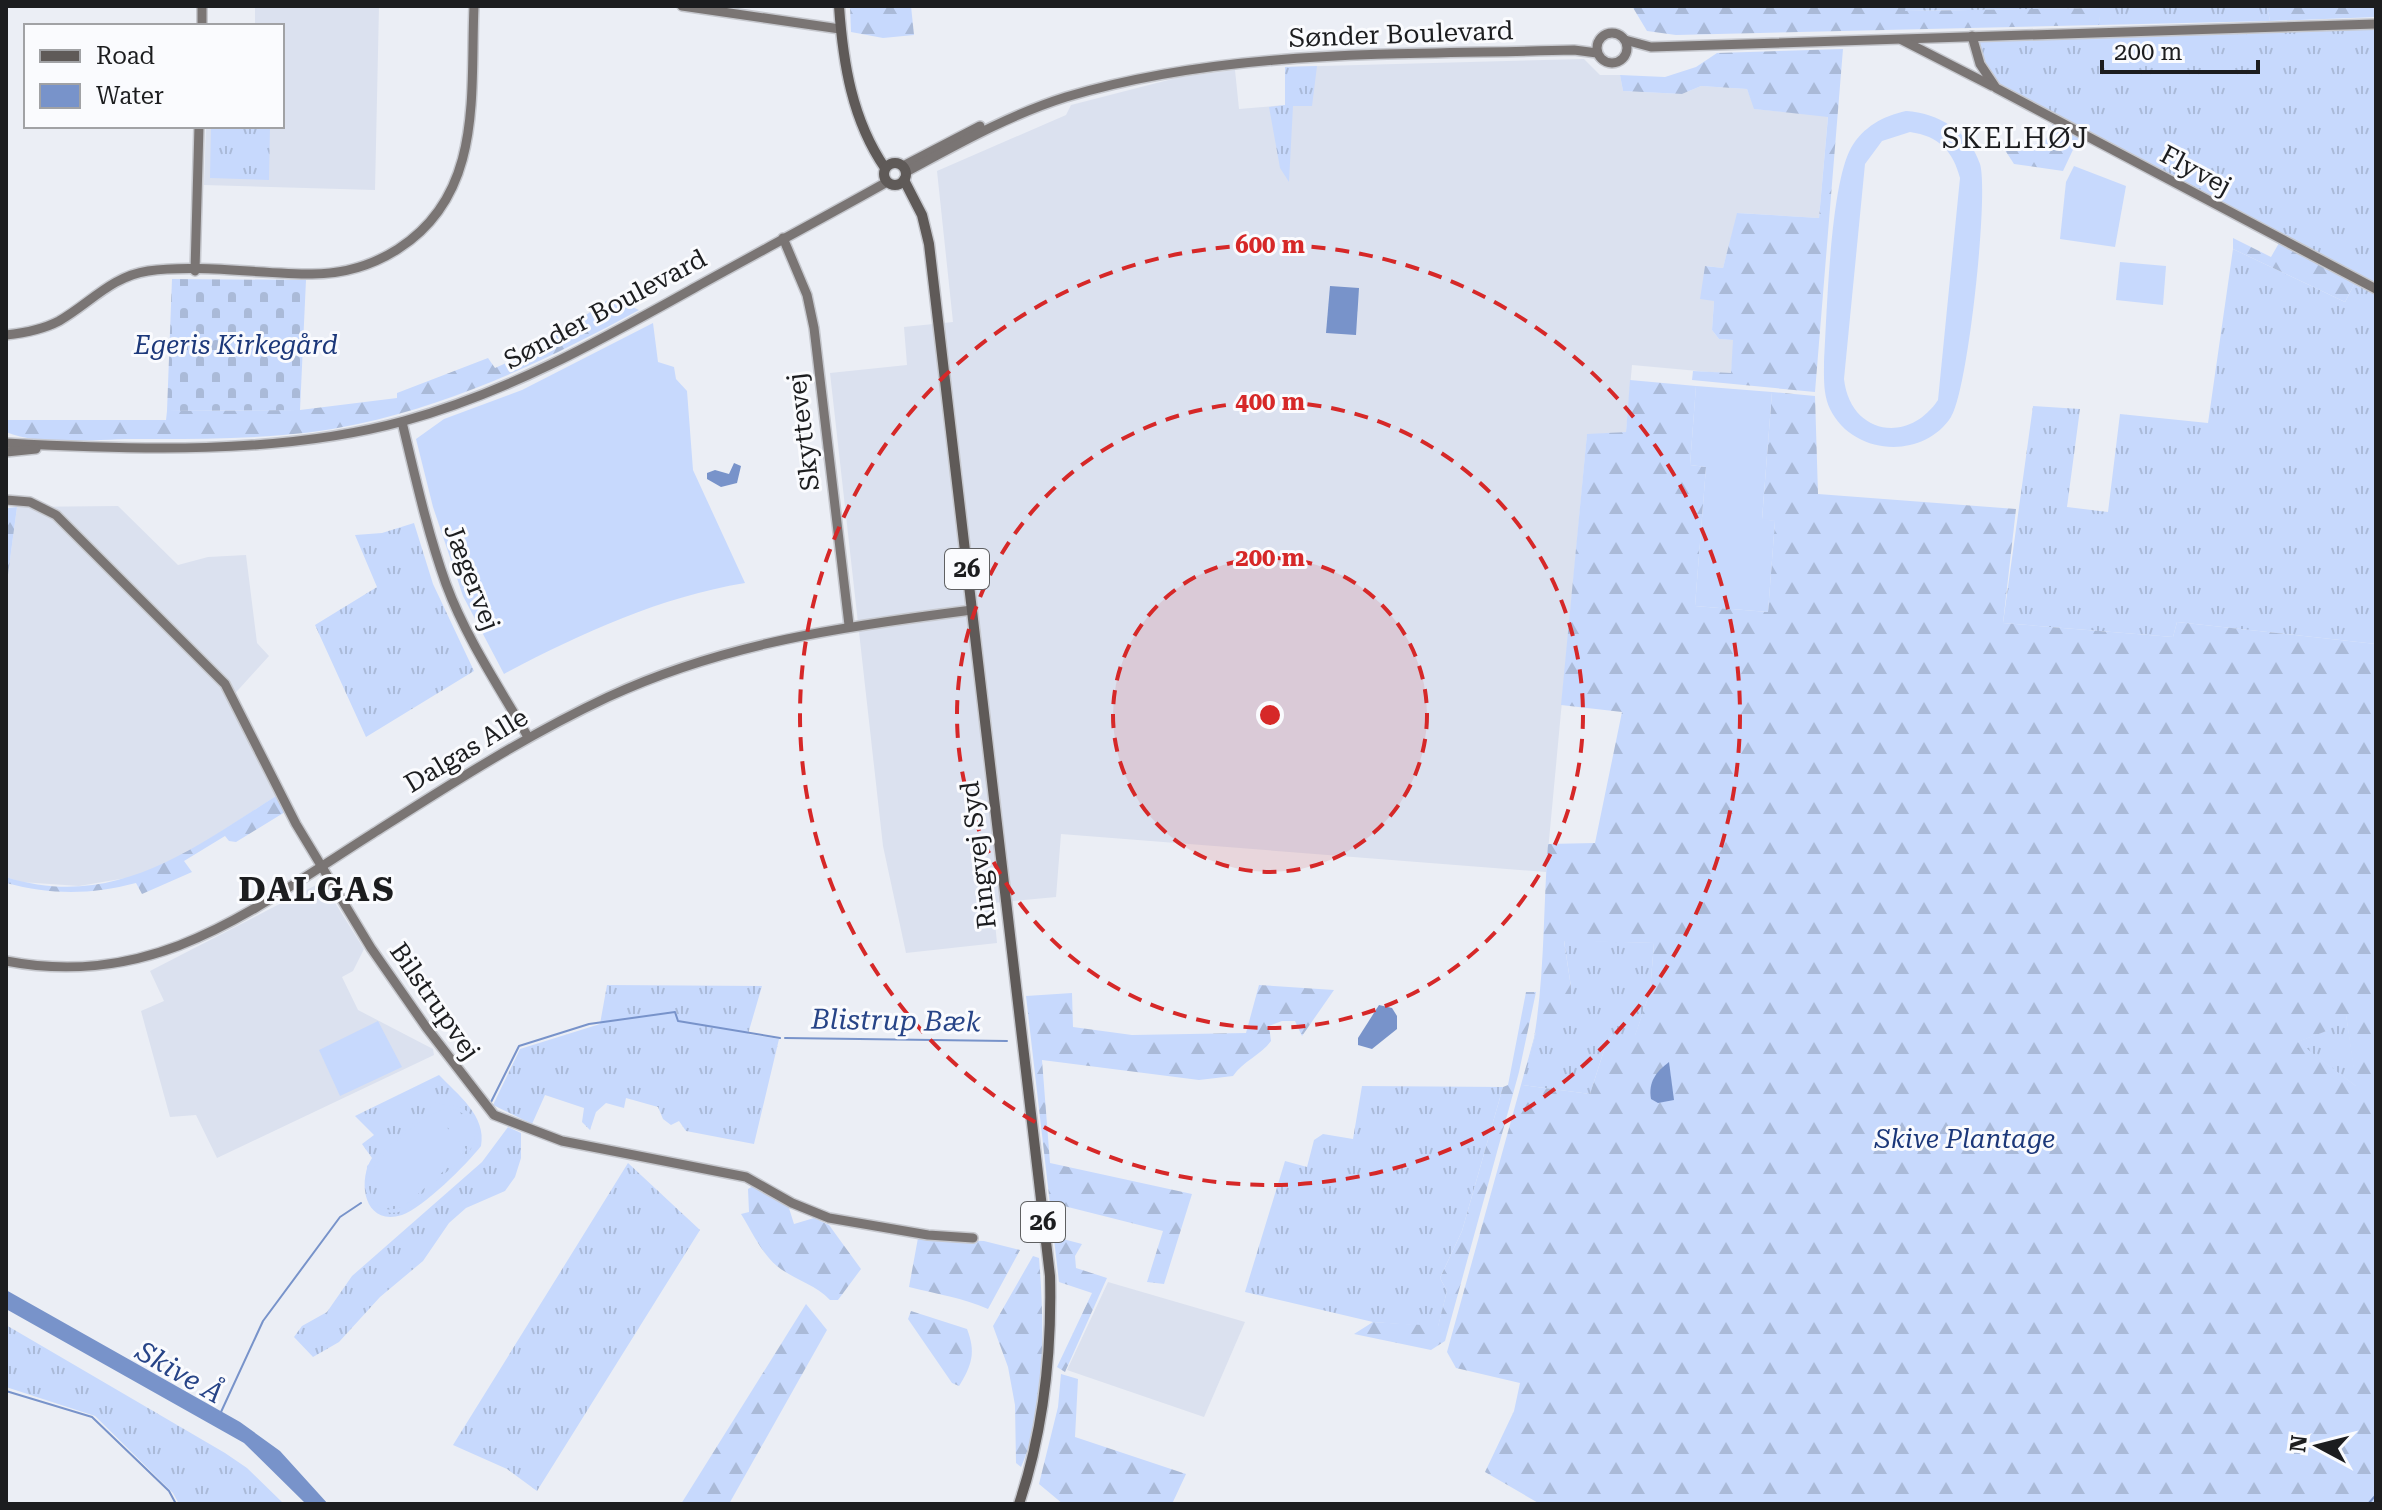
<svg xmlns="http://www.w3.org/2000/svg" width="2382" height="1510" viewBox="0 0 2382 1510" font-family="'Roboto Serif',serif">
<defs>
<pattern id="grass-tufts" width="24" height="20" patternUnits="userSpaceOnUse" patternTransform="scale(2)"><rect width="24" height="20" fill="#c7d9fd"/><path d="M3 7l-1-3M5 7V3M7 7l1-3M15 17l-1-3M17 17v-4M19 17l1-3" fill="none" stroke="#aabad8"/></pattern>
<pattern id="forest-firs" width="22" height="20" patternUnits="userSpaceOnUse" patternTransform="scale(2)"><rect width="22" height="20" fill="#c7d9fd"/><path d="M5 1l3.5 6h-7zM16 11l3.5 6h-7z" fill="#aabad8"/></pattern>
<pattern id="cemetery-stones" width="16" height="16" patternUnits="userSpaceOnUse" patternTransform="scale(2)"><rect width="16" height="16" fill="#c7d9fd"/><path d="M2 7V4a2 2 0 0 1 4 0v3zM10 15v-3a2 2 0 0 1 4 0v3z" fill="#aabad8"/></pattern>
</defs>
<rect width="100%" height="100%" fill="#ebeef5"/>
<g fill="#dbe1ef">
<polygon points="255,6 379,6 375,190 204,185 206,126 282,126 282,26 255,26"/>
<polygon points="1584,59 1600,75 1620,75 1623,91 1682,94 1701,86 1747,89 1755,109 1828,116 1819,218 1738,213 1723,268 1706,266 1714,301 1712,330 1719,339 1734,340 1731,374 1632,365 1626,432 1587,435 1546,872 1061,834 1056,897 993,903 997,943 906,953 883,846 830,373 907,365 904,327 953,322 937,171 1066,115 1071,105 1180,77 1235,70 1239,109 1285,105 1285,67"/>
<polygon points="118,506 178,565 208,557 246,555 257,643 269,656 229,700 276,796 180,858 138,876 79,886 21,882 6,877 6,590 17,507"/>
<polygon points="322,882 364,949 353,971 342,977 358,1010 433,1049 434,1055 217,1158 196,1115 170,1117 141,1011 164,1001 150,971"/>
<polygon points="1108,1282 1245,1322 1204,1417 1067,1370"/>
</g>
<g fill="url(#grass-tufts)">
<polygon points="1906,6 2267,6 2270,21 2099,25 2100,8 1904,11"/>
<polygon points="2376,29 2376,286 1999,84 1988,72 1978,41"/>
<polygon points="1317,66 1312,106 1293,106 1289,182 1280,168 1269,107 1285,105 1285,67"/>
<polygon points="211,126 270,126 269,180 210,178"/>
<polygon points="2233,249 2345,302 2355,283 2376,294 2376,644 2177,622 2173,637 2003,623 2033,406 2080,409 2067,507 2108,512 2120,414 2208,423"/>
<polygon points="414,523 433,584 474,671 366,737 315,625 377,587 355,535 382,533"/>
<polygon points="1564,940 1654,943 1650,992 1635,1036 1612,1035 1607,1041 1590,1094 1522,1085 1536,1032 1571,987"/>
<polygon points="607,985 762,986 748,1034 779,1039 754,1144 686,1131 679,1121 671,1125 663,1119 658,1107 626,1098 624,1108 606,1103 596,1112 590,1130 582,1122 584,1108 545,1095 532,1124 493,1105 520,1049 600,1024"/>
<polygon points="2346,1014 2357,1087 2297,1042 2328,1030"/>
<path d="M439 1075C457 1094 487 1116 481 1146 467 1164 423 1208 402 1215 364 1227 357 1181 372 1158L362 1144 374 1135 355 1116Z"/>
<polygon points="1362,1086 1503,1087 1462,1231 1440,1278 1447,1291 1438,1327 1373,1322 1245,1292 1285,1161 1307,1167 1314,1140 1323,1134 1353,1139"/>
<polygon points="508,1127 521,1133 521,1158 515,1177 505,1191 466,1208 449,1223 423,1261 380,1297 339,1342 313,1357 294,1337 302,1326 327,1312 352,1276 482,1162"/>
<polygon points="628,1163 700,1230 537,1491 507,1469 453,1445"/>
<polygon points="6,1325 225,1453 247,1468 284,1504 179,1504 173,1493 95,1416 6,1387"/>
</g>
<g fill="url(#forest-firs)" fill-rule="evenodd">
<polygon points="850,6 911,6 914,35 883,38 851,32"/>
<polygon points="1632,6 1906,6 1905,11 2101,8 2099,25 1676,35 1647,31"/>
<polygon points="2267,6 2376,6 2376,17 2270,21"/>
<polygon points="1843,49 1815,392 1692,380 1693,371 1731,373 1733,340 1719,339 1712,330 1714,301 1700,299 1705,266 1723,268 1737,213 1819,218 1828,117 1754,109 1747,89 1701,86 1682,94 1623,91 1620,75 1665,77 1696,67 1717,53"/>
<polygon points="2053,124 2079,137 2063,171 2014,164 2003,147 2044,143"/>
<polygon points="2233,238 2271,257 2279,243 2355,283 2345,302 2233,249"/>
<path d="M612 297 639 310C549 359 459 402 358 424 285 440 208 439 133 439 94 439 43 447 6 432V420H166L167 411 300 410 397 398V393L488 358 495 368 535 350Z"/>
<path d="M1630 380 1696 386 1690 465 1706 467 1695 606 1768 612 1775 521 1762 520 1772 392 1815 396 1818 494 2016 509 2003 623 2173 637 2177 622 2376 644V1504H1540L1485 1472 1514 1411 1520 1383 1456 1368 1447 1352 1534 1038C1545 974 1543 909 1548 844L1595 843 1622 712 1561 705 1587 434 1626 432ZM1564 941 1654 943 1650 992 1635 1035H1612L1607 1041 1590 1094 1523 1085 1536 1032 1561 1027 1571 987ZM2346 1015 2356 1086 2298 1042 2329 1030Z"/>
<polygon points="17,507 6,590 8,508"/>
<path d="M276 796 285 812 236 842 229 841 225 836 184 861 192 872 142 894 136 883C90 895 52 895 6 883V877C113 911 191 850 276 796Z"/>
<path d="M1259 985 1334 990 1302 1036 1295 1021H1282L1269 1026 1271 1041C1261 1055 1243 1061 1233 1076L1199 1080 1042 1060 1050 1163 1192 1194 1164 1284 1147 1282 1163 1231 1060 1205 1063 1239 1082 1244 1075 1256 1076 1268 1107 1278 1065 1372 1057 1367 1092 1293 1059 1282 1026 996 1072 993 1073 1027 1132 1035 1246 1033Z"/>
<polygon points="1526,992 1536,992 1519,1072 1445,1341 1431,1350 1354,1334 1373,1322 1438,1326 1447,1291 1440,1278 1462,1231 1503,1087 1508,1085"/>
<path d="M756 1184 788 1205 794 1224 814 1218 829 1225 861 1269 838 1300H830C815 1284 794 1280 777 1266 762 1254 751 1230 741 1214L749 1212 748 1189Z"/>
<path d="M918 1238 984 1241 1020 1250 988 1309C964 1298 936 1294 909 1287Z"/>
<path d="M1033 1256 1039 1258C1044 1319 1047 1410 1021 1467L1016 1463 1015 1405 1008 1367 993 1326Z"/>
<polygon points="806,1304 827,1330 729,1504 681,1504"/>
<path d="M911 1311 967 1329C976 1352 972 1365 959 1386L952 1383 908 1319Z"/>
<polygon points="1061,1374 1078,1379 1075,1437 1186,1474 1172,1504 1063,1504 1039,1484 1058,1407"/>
</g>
<polygon fill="url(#cemetery-stones)" points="172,279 306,280 300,410 167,411"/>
<g fill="#c7d9fd" fill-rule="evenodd">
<path d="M1906 111C1938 113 1969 131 1980 164 1989 193 1968 392 1951 417 1923 460 1853 456 1830 409 1823 394 1824 378 1824 362 1827 313 1830 186 1851 148 1863 127 1883 116 1906 111ZM1910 132C1939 136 1953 151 1960 178L1938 400C1908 445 1850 434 1844 379L1865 164 1882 141Z"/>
<polygon points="2074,166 2126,186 2115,247 2060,239 2066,182"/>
<polygon points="2120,262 2166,266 2163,305 2116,300"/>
<path d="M653 323 658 362 674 367 676 379 687 391 693 470 745 583C660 597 579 634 504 674L463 596 433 507 416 439 444 419 522 390Z"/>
<polygon points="1696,386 1772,392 1762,519 1775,521 1768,612 1695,606 1706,467 1690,465"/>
<polygon points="378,1021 402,1067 340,1096 319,1050"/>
<path d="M436 1102C446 1107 460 1103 470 1114 478 1122 481 1138 476 1149 471 1159 457 1168 449 1175 427 1196 388 1239 366 1191L367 1166ZM450 1108C467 1112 480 1127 473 1145 468 1157 452 1167 442 1176 423 1194 378 1237 368 1184 369 1161 427 1109 450 1108Z"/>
<polygon points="434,1113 467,1150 408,1203 375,1166"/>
</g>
<g fill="#7893ca">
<polygon points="1330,286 1359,288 1356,335 1326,333"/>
<polygon points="734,463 741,466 737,483 721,487 707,479 707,473 715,470 729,474"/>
<polygon points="1379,1005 1392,1008 1397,1016 1397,1029 1372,1049 1358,1045 1358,1038"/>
<path d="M1669 1062 1674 1100 1658 1103 1651 1099C1648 1082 1656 1072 1669 1062Z"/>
<polygon points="6,1290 240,1422 280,1451 328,1504 306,1504 244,1443 6,1309"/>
</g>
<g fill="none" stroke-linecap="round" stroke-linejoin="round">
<g stroke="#7893ca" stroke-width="2">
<polyline points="785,1038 1007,1041"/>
<polyline points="490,1104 519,1046 589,1024 675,1012 678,1021 780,1038"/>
<polyline points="6,1391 92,1417 169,1491 176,1504"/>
<polyline points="221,1412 263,1321 340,1217 361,1203"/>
<polyline points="2368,1504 2376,1495"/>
</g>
<g stroke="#c6c8ce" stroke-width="12">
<g id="secondary">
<polyline points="682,6 840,29"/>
<polyline points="202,26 202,6"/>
<circle cx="1612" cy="48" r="15"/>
<polyline points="1972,36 1980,64 1996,88 2376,289"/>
<polyline points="1625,40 1651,47 2376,24"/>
<polyline points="1902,40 1992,86"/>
<polyline points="903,166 980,126"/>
<path d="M906 172C958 144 1009 115 1066 97 1230 48 1404 55 1574 50L1597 53"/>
<polyline points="783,238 807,295 814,328 849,625"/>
<polyline points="195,271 199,126"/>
<path d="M6 335C24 333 42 330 59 321 89 304 112 276 148 271 197 264 261 274 312 274 343 274 373 265 398 249 484 194 470 94 474 6"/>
<path d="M402 422C415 476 427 531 446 584 466 638 499 687 528 737"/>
<path d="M6 443C133 450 280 455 404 421 509 392 601 340 696 287 759 252 823 218 887 182"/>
<polyline points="6,452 36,449"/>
<polyline points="6,500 30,502 56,515 225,684 296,824 371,948 426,1027 494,1115 562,1141 746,1177 792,1203 829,1218 928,1235 973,1238"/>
<path d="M6 961C156 990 253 909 372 834 449 785 525 736 608 697 724 643 846 626 972 610"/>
</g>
</g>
<g stroke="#c6c8ce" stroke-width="13">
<g id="primary">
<path d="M839 6C843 63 852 120 885 168"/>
<circle cx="895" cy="174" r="11"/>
<path d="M904 180 922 215 929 244 1050 1276C1052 1355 1044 1429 1019 1504"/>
</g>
</g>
<use href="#secondary" stroke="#7a7574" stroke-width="9"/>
<use href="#primary" stroke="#5f5a58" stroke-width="10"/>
</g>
<circle cx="1270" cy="715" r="157" fill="#d62828" fill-opacity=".12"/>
<g fill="none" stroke="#d62828" stroke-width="4" stroke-dasharray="14 10">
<circle cx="1270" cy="715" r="157"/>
<circle cx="1270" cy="715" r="313"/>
<circle cx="1270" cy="715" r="470"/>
</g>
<g text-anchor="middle" stroke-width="6" stroke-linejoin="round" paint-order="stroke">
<g fill="#fafbfe" stroke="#5f6062" stroke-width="2">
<rect x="945" y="549" width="44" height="40" rx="6"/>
<rect x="1021" y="1202" width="44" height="40" rx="6"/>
</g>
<g font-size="24" font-weight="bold" fill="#1c1d1f">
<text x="967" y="577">26</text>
<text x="1043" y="1230">26</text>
</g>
<g font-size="26" fill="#1c1d1f" stroke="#fafbfe">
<text transform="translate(1401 34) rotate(-2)" y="9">Sønder Boulevard</text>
<text transform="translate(2196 170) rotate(28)" y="9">Flyvej</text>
<text transform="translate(605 309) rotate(-28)" y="9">Sønder Boulevard</text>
<text transform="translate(803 432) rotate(-97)" y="9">Skyttevej</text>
<text transform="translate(472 577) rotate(69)" y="9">Jægervej</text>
<text transform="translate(466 750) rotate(-31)" y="9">Dalgas Alle</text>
<text transform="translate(978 855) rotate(-97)" y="9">Ringvej Syd</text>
<text transform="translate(435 1001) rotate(55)" y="9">Bilstrupvej</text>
</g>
<g font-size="26" font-style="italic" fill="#1c387a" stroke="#fafbfe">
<text x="236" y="354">Egeris Kirkegård</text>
<text x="1965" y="1148">Skive Plantage</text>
</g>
<g font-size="28" letter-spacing="2" fill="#1c1d1f" stroke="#fafbfe">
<text x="2016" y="148">SKELHØJ</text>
</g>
<g font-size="28" font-style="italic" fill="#274487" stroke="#fafbfe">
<text transform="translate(896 1020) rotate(1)" y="10">Blistrup Bæk</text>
<text transform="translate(180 1372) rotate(30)" y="10">Skive Å</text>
</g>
<g font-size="34" font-weight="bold" letter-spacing="2" fill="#1c1d1f" stroke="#fafbfe">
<text x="317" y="901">DALGAS</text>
</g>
</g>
<circle cx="1270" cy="715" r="12" fill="#d62828" stroke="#fafbfe" stroke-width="4"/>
<g font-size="24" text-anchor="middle" font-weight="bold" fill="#d62828" stroke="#fafbfe" stroke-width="6" stroke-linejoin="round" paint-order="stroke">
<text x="1270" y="253">600 m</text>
<text x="1270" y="410">400 m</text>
<text x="1270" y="566">200 m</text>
</g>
<rect width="2382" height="1510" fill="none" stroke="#1c1d1f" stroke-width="16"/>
<rect x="24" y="24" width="260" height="104" fill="#fafbfe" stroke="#a1a2a5" stroke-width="2"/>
<rect x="40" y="50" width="40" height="12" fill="#5f5a58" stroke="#a1a2a5" stroke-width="2"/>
<text x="96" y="64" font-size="24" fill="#1c1d1f">Road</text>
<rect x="40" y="84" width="40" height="24" fill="#7893ca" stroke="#a1a2a5" stroke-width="2"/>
<text x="96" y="104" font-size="24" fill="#1c1d1f">Water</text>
<g transform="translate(2318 1446) rotate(277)" stroke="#fafbfe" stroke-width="6" paint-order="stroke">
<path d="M0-6L14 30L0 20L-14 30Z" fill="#1c1d1f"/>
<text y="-12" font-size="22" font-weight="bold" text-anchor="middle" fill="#1c1d1f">N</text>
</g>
<path d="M2102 60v12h156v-12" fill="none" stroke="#1c1d1f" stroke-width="4"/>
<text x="2114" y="60" font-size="24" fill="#1c1d1f" stroke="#fafbfe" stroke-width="6" paint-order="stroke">200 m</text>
</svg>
